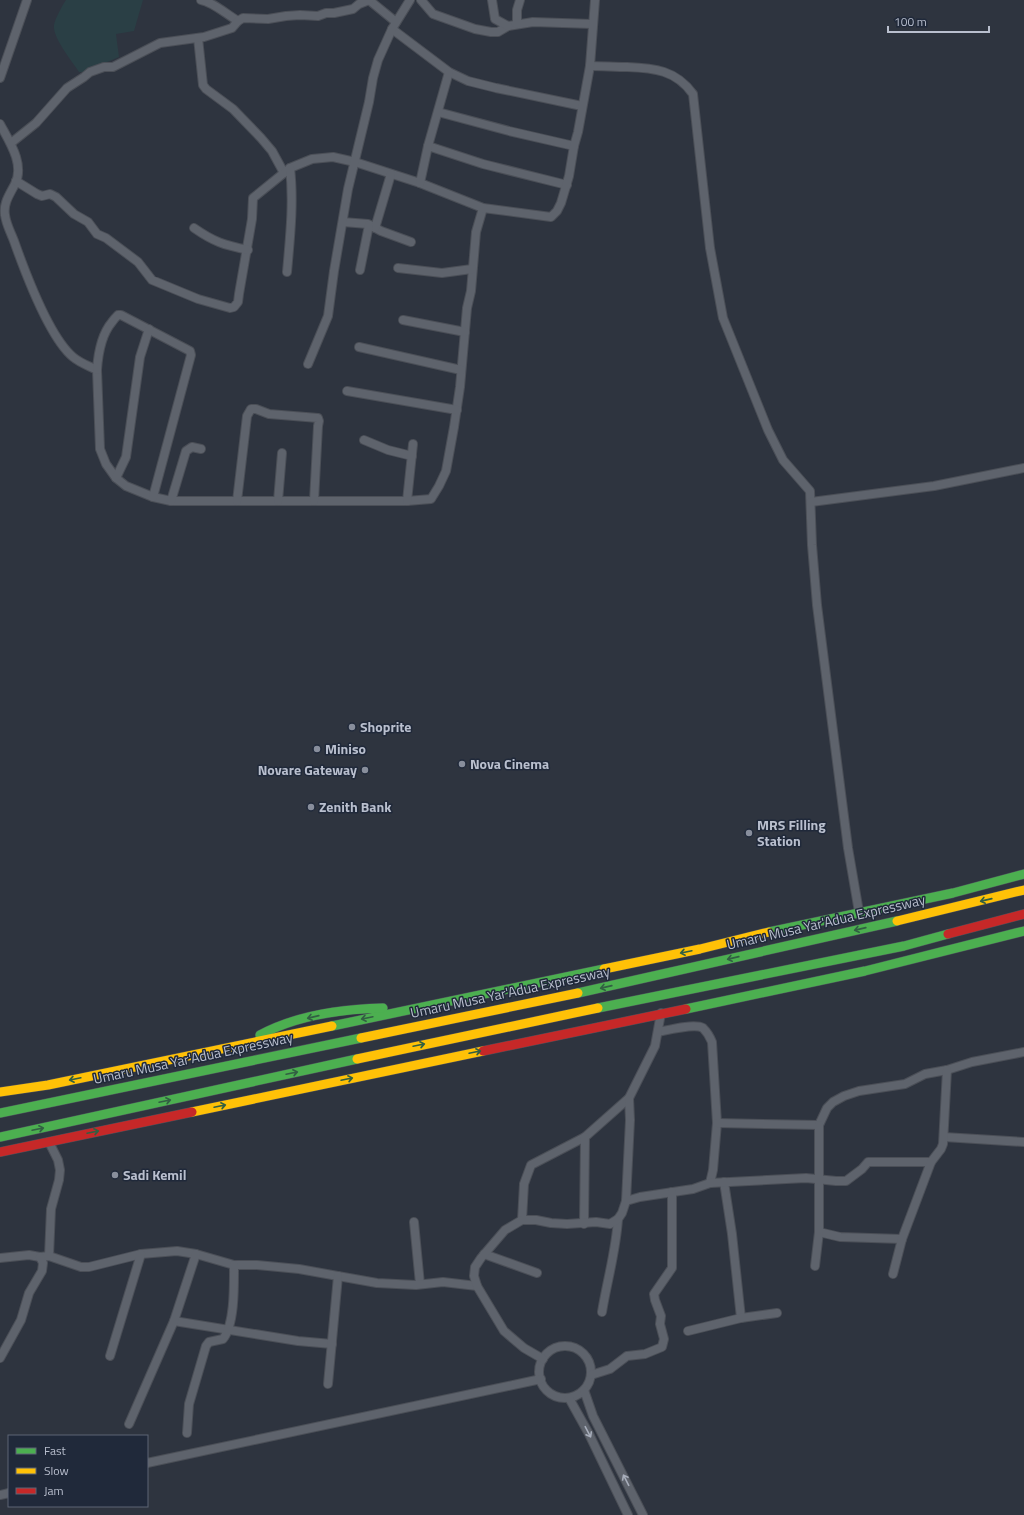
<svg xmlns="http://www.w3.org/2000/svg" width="1024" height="1515" viewBox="0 0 1024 1515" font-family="'Titillium Web',sans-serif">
<rect width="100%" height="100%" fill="#2e343f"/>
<path fill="#2a3f45" d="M66 0H143L134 31 116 34 119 57 84 72H79C72 61 52 37 54 25 55 19 62 6 66 0Z"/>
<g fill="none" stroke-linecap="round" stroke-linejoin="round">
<g stroke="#4b4f57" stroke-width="10">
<g id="street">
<path d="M201 0C213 2 226 14 238 21"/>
<polyline points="369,0 396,22"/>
<polyline points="421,0 433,14 475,29 491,32 498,32 508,26 533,22 592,24"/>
<polyline points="492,0 495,19 508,26"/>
<polyline points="517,24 517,10 520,0"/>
<polyline points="392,29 449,72 468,81 496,88 582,106"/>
<polyline points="198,38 203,85 206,89 233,109 261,138 272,151 284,173"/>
<path d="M590 66C602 66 615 67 627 67 654 68 676 70 693 94L710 248 723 318 768 430 783 460 810 491 812 545 817 605 848 848 859 912"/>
<polyline points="0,78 27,0"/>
<polyline points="438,112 509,131 574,146"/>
<path d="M0 124C9 141 25 164 15 184 10 194 3 203 5 215 6 224 11 233 14 241 25 272 49 337 73 357 80 363 89 366 97 370L100 449 106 464 116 478 126 486 153 497 171 501H407L431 499 439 486 446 471 454 427 460 387 467 308 471 291 476 232 483 208"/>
<polyline points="11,143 36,123 67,88 84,77 90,72 104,67 113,67 160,43 204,37 232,28 238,21 243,18 268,19 286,16 300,15 318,16 326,13 334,13 353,9 359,4 369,0"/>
<polyline points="428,146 483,164 567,185"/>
<polyline points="16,181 37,194 42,196 50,194 56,197 74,214 88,222 97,234 106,238 138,262 152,280 198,299 230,308 234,307 238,302 239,294 252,219 253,198 290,168 312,159 333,157 355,162 420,183 483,208 551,217 557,211 561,203 569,176 574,146 578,132 590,66 595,0"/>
<polyline points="420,183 428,146 449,72"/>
<polyline points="343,222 368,224 381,231 411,242"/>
<path d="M194 228C214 242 224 245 248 250"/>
<polyline points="375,228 391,174"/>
<polyline points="398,268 442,273 472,269"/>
<polyline points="360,270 369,225"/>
<path d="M287 272C290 238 294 202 290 168"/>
<polyline points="403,320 465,332"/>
<polyline points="359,347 461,370"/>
<polyline points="308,364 328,316 334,271 348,189 369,102 373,78 378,60 392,29 410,0"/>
<path d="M97 370C98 355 101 335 112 322 114 319 116 317 118 315H121L190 351 191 355 153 497"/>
<polyline points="347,391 457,410"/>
<polyline points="364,440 388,450 412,456"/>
<polyline points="116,478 126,457 140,357 149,329"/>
<polyline points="171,501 186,451 192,447 201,449"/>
<polyline points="237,501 247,416 251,409 256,409 269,414 318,418 319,421 318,426 314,501"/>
<polyline points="278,501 282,453"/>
<polyline points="407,501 413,444"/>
<polyline points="811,502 934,486 1024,468"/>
<path d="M658 1032C668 1030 695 1023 703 1028 707 1032 710 1037 712 1042L717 1123 713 1170 710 1183"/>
<polyline points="717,1123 819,1125 827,1108 833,1102 844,1096 859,1091 905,1084 925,1074 947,1070 972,1062 1024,1052"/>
<polyline points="944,1137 1024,1142"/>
<polyline points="49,1142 58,1160 60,1170 59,1180 51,1209 49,1256"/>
<polyline points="724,1182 732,1234 741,1318"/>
<polyline points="626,1201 640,1197 693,1189 710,1183 806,1178 836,1181 846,1181 862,1169 868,1162 931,1162"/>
<polyline points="522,1220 524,1184 531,1165 585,1137 629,1098"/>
<polyline points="414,1222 420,1284"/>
<polyline points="584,1224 585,1137"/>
<polyline points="819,1232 840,1237 902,1239"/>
<polyline points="484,1254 537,1273"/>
<polyline points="0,1258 29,1255 40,1257 49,1256 81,1267 89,1267 141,1254 177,1251 196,1254 234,1265 257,1265 299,1269 377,1283 416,1285 443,1282 477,1286"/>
<polyline points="815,1266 819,1232 819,1125"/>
<polyline points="893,1274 902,1239 931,1162 941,1149 943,1144 947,1070"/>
<path d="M602 1312C607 1281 616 1251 618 1219"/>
<polyline points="174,1321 298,1341 332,1344"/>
<polyline points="688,1331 741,1318 777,1313"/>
<circle cx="565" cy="1372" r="26"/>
<polyline points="110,1356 141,1254"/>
<polyline points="0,1358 21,1320 29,1293 42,1271 43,1263 40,1257"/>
<polyline points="543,1359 524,1348 504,1331 477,1286 474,1276 475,1267 481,1258 505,1230 522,1220 536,1220 551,1223 567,1224 596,1222 610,1224 618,1219 622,1213 626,1201 630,1120 629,1098 655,1046 661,1013"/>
<polyline points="591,1375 610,1369 627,1356 645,1354 662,1347 664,1339 660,1324 661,1316 655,1300 654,1294 672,1268 672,1192"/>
<polyline points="328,1384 338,1276"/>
<polyline points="584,1390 593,1416 643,1515"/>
<polyline points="569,1398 589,1434 628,1515"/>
<polyline points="129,1424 174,1321 196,1254"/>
<path d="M187 1433 189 1404 206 1346 209 1342 223 1339C235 1324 234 1285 234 1265"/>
<polyline points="147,1463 541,1379"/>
<polyline points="0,1495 9,1493"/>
</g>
</g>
<g stroke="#4b505a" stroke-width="10">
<g id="fast">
<polyline points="769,932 953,893 1024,874"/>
<polyline points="578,993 897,921"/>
<polyline points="598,1008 904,946 948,934"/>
<polyline points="686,1009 865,971 1024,931"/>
<polyline points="332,1026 604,969"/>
<path d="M260 1035C297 1015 342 1009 383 1008"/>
<polyline points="0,1113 361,1038"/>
<polyline points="0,1137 357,1059"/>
</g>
</g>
<g stroke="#4b505a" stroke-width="10">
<g id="slow">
<polyline points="897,921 1024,890"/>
<polyline points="604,969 700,949 769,932"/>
<polyline points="361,1038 578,993"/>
<polyline points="357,1059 598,1008"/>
<polyline points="0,1092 48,1085 332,1026"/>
<polyline points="192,1112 483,1051"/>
</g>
</g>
<g stroke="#4b505a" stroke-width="10">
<g id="jam">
<polyline points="948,934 1024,914"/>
<polyline points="483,1051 686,1009"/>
<polyline points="0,1152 192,1112"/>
</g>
</g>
<use href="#street" stroke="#5e636c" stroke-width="8"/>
<use href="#fast" stroke="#4caf50" stroke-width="9"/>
<use href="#slow" stroke="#ffc107" stroke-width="9"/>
<use href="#jam" stroke="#c62828" stroke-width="9"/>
</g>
<defs><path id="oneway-shaft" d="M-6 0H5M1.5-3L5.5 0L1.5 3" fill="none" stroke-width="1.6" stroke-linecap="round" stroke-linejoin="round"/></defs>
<g stroke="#325f43">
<use href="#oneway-shaft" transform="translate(986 900) rotate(167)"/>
<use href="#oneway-shaft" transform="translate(860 929) rotate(167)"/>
<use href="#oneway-shaft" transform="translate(686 952) rotate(168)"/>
<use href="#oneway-shaft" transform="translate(733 958) rotate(167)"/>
<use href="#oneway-shaft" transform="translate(606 987) rotate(167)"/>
<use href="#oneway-shaft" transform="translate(313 1017) rotate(167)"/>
<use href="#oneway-shaft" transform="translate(367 1018) rotate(168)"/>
<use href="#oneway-shaft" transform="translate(419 1045) rotate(-12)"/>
<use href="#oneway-shaft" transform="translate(475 1052) rotate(-12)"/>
<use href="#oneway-shaft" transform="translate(292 1073) rotate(-12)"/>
<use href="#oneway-shaft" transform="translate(75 1079) rotate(168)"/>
<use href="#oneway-shaft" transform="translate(347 1079) rotate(-12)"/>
<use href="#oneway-shaft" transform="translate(165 1101) rotate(-12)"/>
<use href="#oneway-shaft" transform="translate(220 1106) rotate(-12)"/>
<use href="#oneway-shaft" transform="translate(38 1129) rotate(-12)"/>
<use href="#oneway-shaft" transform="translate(93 1132) rotate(-12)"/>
</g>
<g stroke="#a7adba">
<use href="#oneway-shaft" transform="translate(588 1432) rotate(62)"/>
<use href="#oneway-shaft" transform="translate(626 1480) rotate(-117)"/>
</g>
<g fill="#888e9c" stroke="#20293a" stroke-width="1.5">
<circle cx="352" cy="727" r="4"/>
<circle cx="317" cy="749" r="4"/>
<circle cx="462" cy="764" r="4"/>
<circle cx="365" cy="770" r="4"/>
<circle cx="311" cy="807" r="4"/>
<circle cx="749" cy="833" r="4"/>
<circle cx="115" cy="1175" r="4"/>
</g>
<g text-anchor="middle" stroke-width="3" stroke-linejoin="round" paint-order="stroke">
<g font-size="14" font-weight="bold" fill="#b9bfce" stroke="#20293a" text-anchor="start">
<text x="360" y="732">Shoprite</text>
<text x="325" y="754">Miniso</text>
<text x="470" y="769">Nova Cinema</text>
<text x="357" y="775" text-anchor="end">Novare Gateway</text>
<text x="319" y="812">Zenith Bank</text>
<text x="757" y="830">MRS Filling<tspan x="757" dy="16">Station</tspan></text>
<text x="123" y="1180">Sadi Kemil</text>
</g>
<g font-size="14" fill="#b9bfce" stroke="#20293a">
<text transform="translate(826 922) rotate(-13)" y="5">Umaru Musa Yar'Adua Expressway</text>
<text transform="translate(510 992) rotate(-12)" y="5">Umaru Musa Yar'Adua Expressway</text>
<text transform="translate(193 1058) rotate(-12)" y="5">Umaru Musa Yar'Adua Expressway</text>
</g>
</g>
<rect x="8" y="1435" width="140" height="72" fill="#20293a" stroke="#5d6575"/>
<rect x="16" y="1448" width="20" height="6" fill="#4caf50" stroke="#5d6575"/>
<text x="44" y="1455" font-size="12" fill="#b9bfce">Fast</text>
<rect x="16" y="1468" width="20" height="6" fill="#ffc107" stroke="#5d6575"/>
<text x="44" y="1475" font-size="12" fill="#b9bfce">Slow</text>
<rect x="16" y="1488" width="20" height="6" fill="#c62828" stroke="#5d6575"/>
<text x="44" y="1495" font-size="12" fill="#b9bfce">Jam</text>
<path d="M888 26v6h101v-6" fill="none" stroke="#b9bfce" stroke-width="2"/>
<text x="894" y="26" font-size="12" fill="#b9bfce" stroke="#20293a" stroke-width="3" paint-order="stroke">100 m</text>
</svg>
